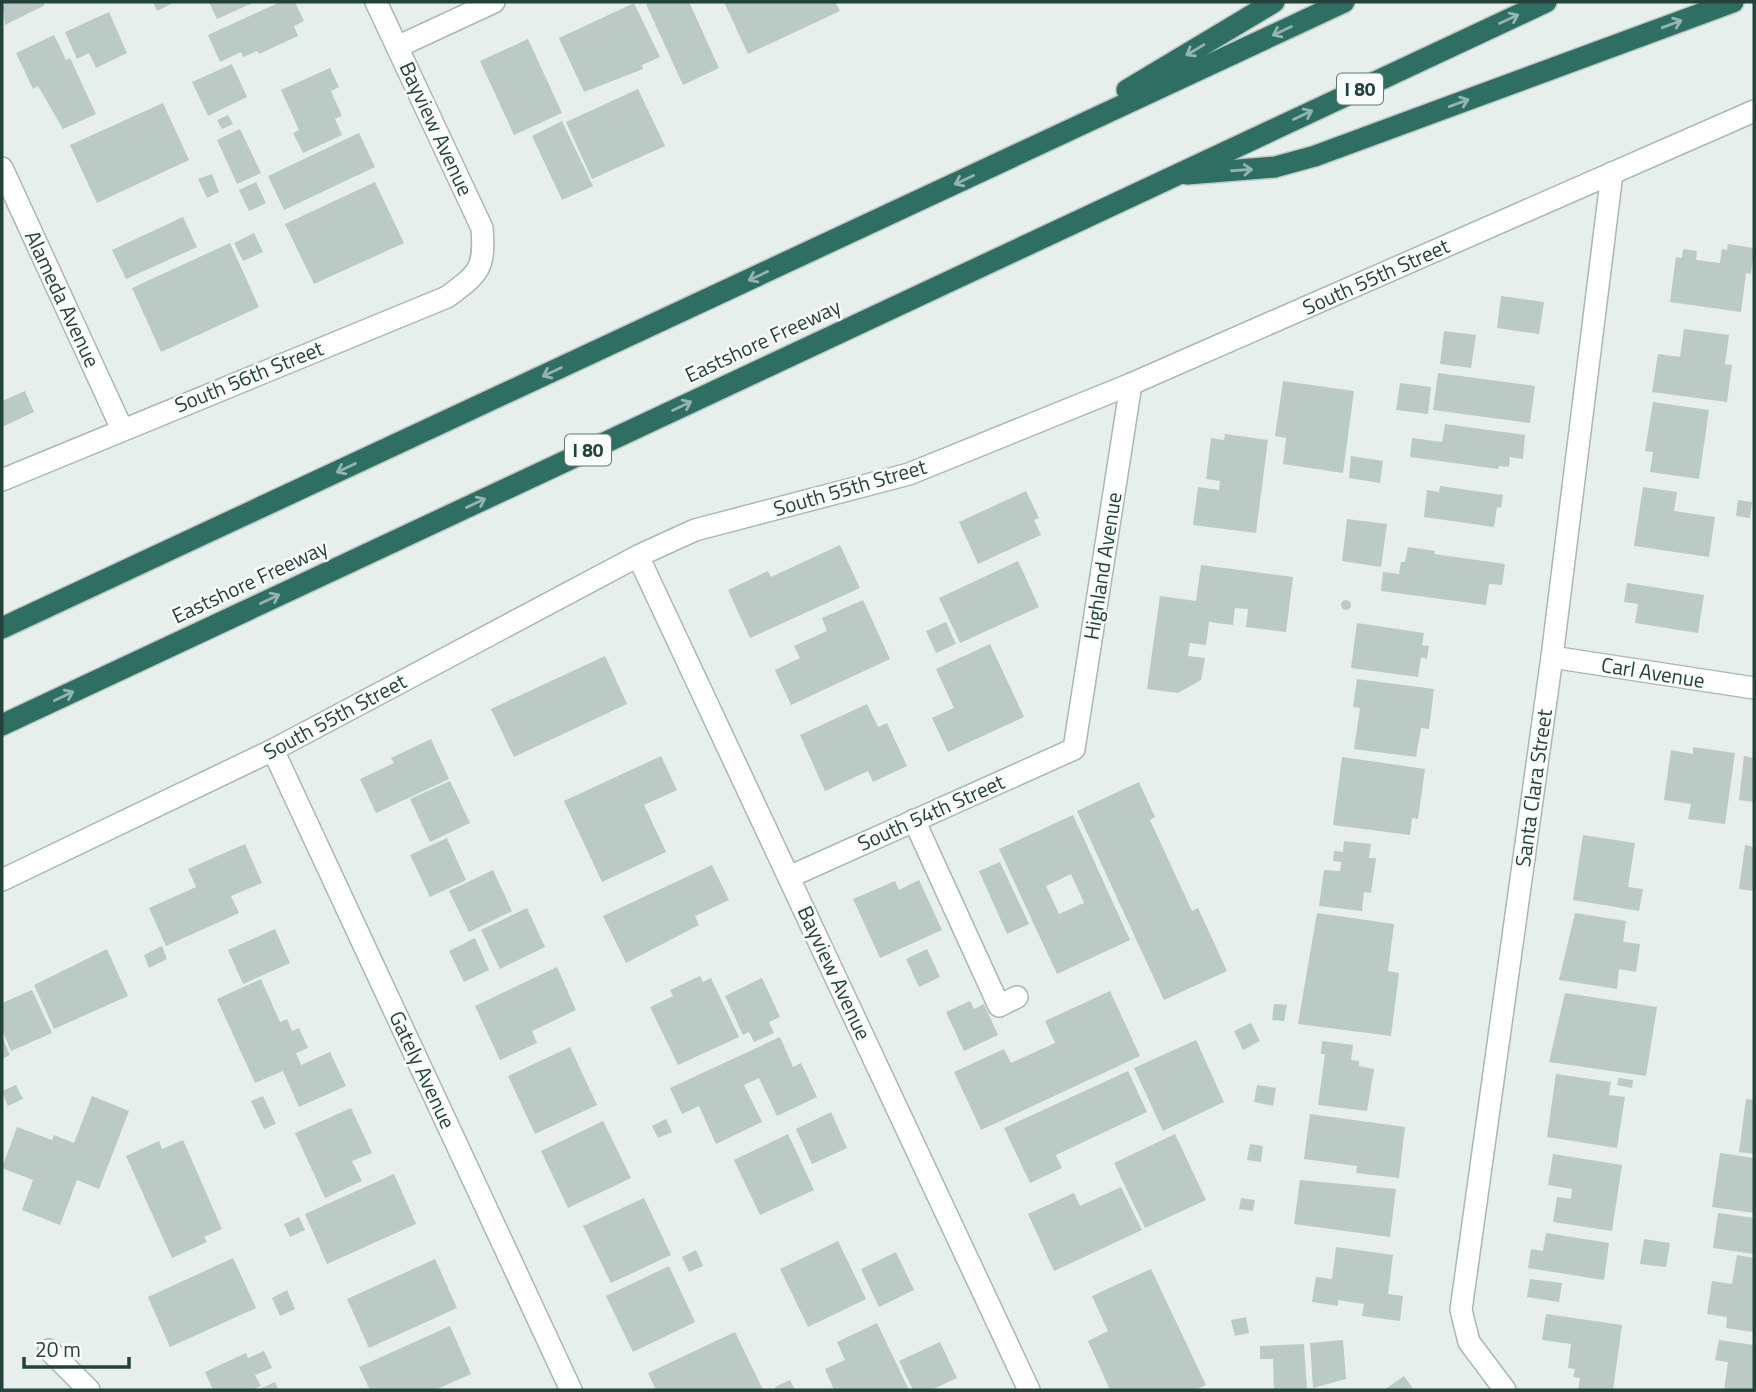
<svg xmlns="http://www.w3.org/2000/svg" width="1756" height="1392" viewBox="0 0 1756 1392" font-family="'Titillium Web',sans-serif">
<rect width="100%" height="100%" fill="#e6efeb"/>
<g fill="#bbcac4" fill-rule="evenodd">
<polygon points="2,2 43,2 45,5 5,25"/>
<polygon points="153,2 175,2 157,11"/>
<polygon points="209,2 255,2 217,19"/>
<polygon points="280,2 295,2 304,21 294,26 298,36 259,54 257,51 243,57 241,52 220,62 208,35"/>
<polygon points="650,2 689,2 719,68 683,85 646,4"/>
<polygon points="724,2 835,2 840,11 748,54"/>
<polygon points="634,3 660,57 642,65 643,69 584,92 559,38"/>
<polygon points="109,12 127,53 96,68 89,53 77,59 65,32"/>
<polygon points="54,35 66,60 70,58 96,114 63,129 38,86 33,89 16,53"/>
<polygon points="528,39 562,113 514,135 480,61"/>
<polygon points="232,64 247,97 208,116 192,82"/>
<polygon points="330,68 339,87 331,91 342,116 335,119 342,135 303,153 293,133 299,130 281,90"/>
<polygon points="638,89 665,146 592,179 566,122"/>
<polygon points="163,103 189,160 97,203 70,145"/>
<polygon points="228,115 233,124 222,129 217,120"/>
<polygon points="562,121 593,186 562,200 532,136"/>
<polygon points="240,129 261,173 237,184 217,140"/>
<polygon points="359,133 375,167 284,210 268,176"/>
<polygon points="212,174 219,192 207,198 198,179"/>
<polygon points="256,182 266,203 249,211 239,190"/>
<polygon points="375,182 404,243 314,284 285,224"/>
<polygon points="183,217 197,247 126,279 112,250"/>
<polygon points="254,233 263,252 243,261 234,243"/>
<polygon points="230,243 259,307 161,352 132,288"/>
<polygon points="1728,244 1754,248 1751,274 1746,273 1741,312 1670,302 1676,257 1682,258 1683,249 1697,251 1696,260 1720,263 1722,249 1727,250"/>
<polygon points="1501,296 1544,302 1539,334 1497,328"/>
<polygon points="1684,329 1729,335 1725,364 1732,365 1727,402 1652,392 1658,354 1680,357"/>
<polygon points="1444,331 1476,335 1471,368 1440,364"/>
<polygon points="1438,373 1535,386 1530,423 1433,410"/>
<polygon points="1283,381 1354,391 1343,473 1283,464 1286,438 1275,436"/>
<polygon points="1400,383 1431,387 1428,414 1396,410"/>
<polygon points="25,391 34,412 2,427 2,401"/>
<polygon points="1653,402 1709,410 1699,479 1650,472 1653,452 1645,451"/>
<polygon points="1445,424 1525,435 1523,459 1510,457 1509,467 1499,466 1498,469 1410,457 1412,438 1442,442"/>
<polygon points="1225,434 1268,440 1256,533 1193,525 1198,487 1219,490 1220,481 1206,479 1211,438 1224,440"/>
<polygon points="1351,456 1383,461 1380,483 1349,478"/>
<polygon points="1440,486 1503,495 1501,508 1497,507 1494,527 1424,517 1427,490 1439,492"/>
<polygon points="1643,487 1677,492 1674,511 1715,517 1709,557 1634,546"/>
<polygon points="1026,491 1039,518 1034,520 1041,535 978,564 959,522"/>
<polygon points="1738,500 1752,502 1750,518 1736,516"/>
<polygon points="1347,519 1387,524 1381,567 1342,561"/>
<polygon points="840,545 860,588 750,638 728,590 768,571 771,577"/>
<polygon points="1408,547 1435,551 1434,554 1505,564 1502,585 1489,584 1486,605 1381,591 1383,572 1399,574 1401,562 1405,562"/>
<polygon points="1018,561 1039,607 960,643 939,598"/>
<polygon points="1201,565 1293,577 1286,632 1246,627 1248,609 1235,608 1233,625 1209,622 1206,645 1190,643 1188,656 1205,658 1201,680 1178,693 1147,689 1160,596 1196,601"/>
<polygon points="1627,583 1704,595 1698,633 1635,623 1638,604 1624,602"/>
<circle cx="1346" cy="605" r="5"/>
<polygon points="863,600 890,659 791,705 775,670 800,658 794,646 827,631 822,618"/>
<polygon points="946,622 956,644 936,653 926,631"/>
<polygon points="1357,623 1424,633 1422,645 1429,646 1427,659 1421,657 1418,677 1351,668"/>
<polygon points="990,644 1024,717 948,752 932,718 954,708 936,669"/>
<polygon points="605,656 627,704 514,757 491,709"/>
<polygon points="1357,679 1434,689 1429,729 1421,728 1416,757 1354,749 1360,708 1353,707"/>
<polygon points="867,704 878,727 887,723 907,766 873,782 868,771 825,791 800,735"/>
<polygon points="431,739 449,779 376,813 360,779 394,763 391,758"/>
<polygon points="1693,747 1735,753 1725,824 1688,819 1691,804 1664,800 1671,750 1693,754"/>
<polygon points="661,756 677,790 644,805 666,852 602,882 564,801"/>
<polygon points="1744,756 1754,758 1754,802 1739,800"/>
<polygon points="1342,757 1425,769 1418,819 1412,818 1410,835 1333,825"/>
<polygon points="450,781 470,823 430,842 410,799"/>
<polygon points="1139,782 1155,817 1150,820 1192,911 1198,908 1227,971 1164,1000 1077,811"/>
<path d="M1073 815 1130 940 1057 974 999 849ZM1071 874 1084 903 1059 914 1046 886Z"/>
<polygon points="1583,835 1635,843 1628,887 1643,889 1639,911 1573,900"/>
<polygon points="447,838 466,880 430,897 410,855"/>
<polygon points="1344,841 1371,844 1369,858 1376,858 1371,893 1364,892 1362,911 1319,906 1324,870 1340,871 1341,862 1333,861 1334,851 1343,852"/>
<polygon points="245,844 262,883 231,896 239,913 166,946 149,908 196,887 188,869"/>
<polygon points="1745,845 1754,847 1754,891 1739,889"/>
<polygon points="1000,862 1029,924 1007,934 979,871"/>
<polygon points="712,865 729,900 695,916 699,925 626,963 603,916"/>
<polygon points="493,870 512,911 469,932 449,891"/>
<polygon points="919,880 942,930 880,958 853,899 895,881 899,890"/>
<polygon points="527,908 545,947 500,969 481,930"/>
<polygon points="1317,913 1394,924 1388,971 1399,973 1391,1036 1298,1024"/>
<polygon points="1575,913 1626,921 1623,942 1640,944 1636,972 1619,969 1617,989 1559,980"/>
<polygon points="275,929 290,963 243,984 228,950"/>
<polygon points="475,938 489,970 464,982 449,951"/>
<polygon points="162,946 167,959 149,968 144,955"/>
<polygon points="107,949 128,996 54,1029 34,985"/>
<polygon points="927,949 940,977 919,987 906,959"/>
<polygon points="557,967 576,1010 532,1031 537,1043 500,1060 475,1006"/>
<polygon points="700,976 703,982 711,978 739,1037 678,1065 650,1007 673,996 670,990"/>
<polygon points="762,978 780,1017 769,1022 774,1033 754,1042 749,1032 743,1035 725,996"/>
<polygon points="261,979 280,1022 287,1019 292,1031 299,1028 308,1048 296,1053 301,1065 330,1052 346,1086 299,1107 283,1071 255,1083 217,999"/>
<polygon points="32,990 52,1033 11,1051 2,1030 2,1003"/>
<polygon points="1110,991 1140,1056 981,1130 954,1072 1004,1049 1011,1063 1055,1043 1045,1021"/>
<polygon points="1565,993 1657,1007 1646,1076 1549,1062"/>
<polygon points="970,1001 974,1009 984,1004 998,1035 964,1051 946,1012"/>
<polygon points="1274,1004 1287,1005 1284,1021 1272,1020"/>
<polygon points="1251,1023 1260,1041 1243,1050 1234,1031"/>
<polygon points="2,1036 10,1055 2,1059"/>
<polygon points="780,1037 793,1067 801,1063 817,1097 777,1116 759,1078 744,1085 762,1122 716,1144 699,1106 682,1114 670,1088"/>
<polygon points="1196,1040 1224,1102 1163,1131 1134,1068"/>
<polygon points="1322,1041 1353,1045 1351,1060 1359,1061 1359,1066 1374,1069 1367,1111 1318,1105 1325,1054 1321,1054"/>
<polygon points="570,1047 597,1105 535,1134 508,1076"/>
<polygon points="1128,1071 1147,1112 1056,1155 1062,1168 1030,1183 1004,1128"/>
<polygon points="1556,1074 1611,1082 1609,1095 1625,1097 1617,1148 1547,1137"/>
<polygon points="1619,1078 1633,1080 1632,1088 1617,1085"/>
<polygon points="16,1085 23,1099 8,1106 2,1091"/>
<polygon points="1257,1085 1276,1088 1273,1106 1254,1102"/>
<polygon points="92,1096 129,1111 99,1189 77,1180 60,1225 22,1210 33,1180 2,1168 17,1127 52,1140 54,1135 74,1143"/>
<polygon points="263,1096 276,1124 264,1129 251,1101"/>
<polygon points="1746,1099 1754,1100 1754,1154 1739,1152"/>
<polygon points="351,1108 372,1153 352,1161 362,1181 325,1198 295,1133"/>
<polygon points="831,1112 847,1148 812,1164 796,1129"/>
<polygon points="1310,1114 1405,1127 1399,1178 1356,1173 1357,1166 1304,1159"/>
<polygon points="666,1119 672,1132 658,1138 652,1126"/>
<polygon points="603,1121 631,1178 568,1208 541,1151"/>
<polygon points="788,1134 814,1190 760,1215 734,1160"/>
<polygon points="1175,1134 1206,1200 1145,1228 1114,1163"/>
<polygon points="183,1140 222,1229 204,1237 207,1242 172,1258 126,1156 159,1141 162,1149"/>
<polygon points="1250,1144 1263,1146 1261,1162 1247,1160"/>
<polygon points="1720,1153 1754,1158 1754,1213 1712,1207"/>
<polygon points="1553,1154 1622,1165 1612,1231 1553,1222 1557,1197 1571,1199 1572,1189 1548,1185"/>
<polygon points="394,1174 416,1224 327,1264 305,1214"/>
<polygon points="1300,1180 1396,1189 1390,1237 1294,1224"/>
<polygon points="1121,1187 1142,1230 1054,1271 1028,1214 1074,1193 1080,1206"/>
<polygon points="644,1198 671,1255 611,1283 583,1226"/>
<polygon points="1241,1198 1255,1200 1253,1211 1239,1209"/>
<polygon points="1718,1213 1754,1218 1754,1254 1713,1248"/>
<polygon points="299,1217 305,1230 290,1237 284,1224"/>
<polygon points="1546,1233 1609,1243 1604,1280 1528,1268 1531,1249 1543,1251"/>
<polygon points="1644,1239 1670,1243 1666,1267 1640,1264"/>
<polygon points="838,1241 866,1299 808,1327 780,1269"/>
<polygon points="1336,1247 1393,1255 1388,1294 1403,1296 1400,1321 1362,1316 1364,1304 1338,1300 1338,1306 1312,1302 1316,1277 1332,1279"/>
<polygon points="696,1250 703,1266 689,1272 682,1257"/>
<polygon points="896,1252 914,1290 879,1307 861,1269"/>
<polygon points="1737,1255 1754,1258 1754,1332 1726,1328 1727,1317 1707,1314 1712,1281 1732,1284"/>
<polygon points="233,1258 256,1308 170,1347 148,1297"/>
<polygon points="435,1259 457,1308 369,1348 347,1299"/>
<polygon points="669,1266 695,1322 633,1352 606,1296"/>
<polygon points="1151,1269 1206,1385 1195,1390 1110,1390 1088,1341 1108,1331 1092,1296"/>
<polygon points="1530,1279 1562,1283 1559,1302 1527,1297"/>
<polygon points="287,1290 295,1309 280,1316 272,1298"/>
<polygon points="1546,1314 1622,1325 1613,1390 1578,1390 1580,1378 1573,1377 1575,1369 1568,1368 1571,1344 1542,1340"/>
<polygon points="1246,1317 1249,1333 1235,1336 1231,1320"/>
<polygon points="877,1323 909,1390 834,1390 825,1369 845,1360 837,1342"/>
<polygon points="450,1326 471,1374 435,1390 370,1390 359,1367"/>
<polygon points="735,1332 763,1390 656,1390 648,1373"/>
<polygon points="1343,1340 1346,1379 1313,1388 1310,1343"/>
<polygon points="1719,1340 1754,1345 1754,1390 1724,1390 1728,1362 1715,1360"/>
<polygon points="940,1342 957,1378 931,1390 913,1390 899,1361"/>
<polygon points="1304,1344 1307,1390 1274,1390 1273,1359 1260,1359 1260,1346"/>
<polygon points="264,1351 272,1368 255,1375 261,1386 252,1390 213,1390 205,1372 246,1353 248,1358"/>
<polygon points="1404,1376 1414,1390 1384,1390"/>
<polygon points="790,1380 795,1390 776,1390 775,1387"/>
<polygon points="275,1382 278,1390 257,1390"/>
</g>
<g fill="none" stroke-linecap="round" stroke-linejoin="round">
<g stroke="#a8b8b2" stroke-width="24">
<g id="minor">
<polyline points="397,47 494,2"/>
<polyline points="2,168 122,429"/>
<path d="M2 480 447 297C480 273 485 268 482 228L376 2"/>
<polyline points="638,556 1029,1390"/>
<polyline points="1552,657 1754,688"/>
<polyline points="273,750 571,1390"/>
<polyline points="914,820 999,1006 1017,997"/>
<polyline points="789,877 1074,749 1131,384"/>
<polyline points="2,880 273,750 638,556 695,530 909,474 1131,384 1754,111"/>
<polyline points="49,1350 89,1390"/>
<polyline points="1505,1390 1469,1342 1461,1310 1552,657 1612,173"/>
</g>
</g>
<g stroke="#c2cac8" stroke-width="24">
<g id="highway">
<polyline points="1127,90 1274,2"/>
<polyline points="1187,174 1275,167 1315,156 1733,2"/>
<polyline points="2,628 1344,2"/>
<polyline points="2,725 1546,2"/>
</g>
</g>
<use href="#minor" stroke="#fff" stroke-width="21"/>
<use href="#highway" stroke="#2f6f62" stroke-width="21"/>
</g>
<defs><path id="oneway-shaft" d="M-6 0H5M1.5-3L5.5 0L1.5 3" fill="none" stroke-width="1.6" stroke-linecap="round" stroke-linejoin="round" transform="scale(1.75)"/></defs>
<g stroke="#93b5ae">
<use href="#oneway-shaft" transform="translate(1509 19) rotate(-25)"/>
<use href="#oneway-shaft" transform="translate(1672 24) rotate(-20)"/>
<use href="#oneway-shaft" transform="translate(1282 31) rotate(155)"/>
<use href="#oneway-shaft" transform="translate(1195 50) rotate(149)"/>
<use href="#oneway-shaft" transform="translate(1459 103) rotate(-20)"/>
<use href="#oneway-shaft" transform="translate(1303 115) rotate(-25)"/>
<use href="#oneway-shaft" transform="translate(1242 170) rotate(-4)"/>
<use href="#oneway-shaft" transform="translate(964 180) rotate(155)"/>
<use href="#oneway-shaft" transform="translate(758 276) rotate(155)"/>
<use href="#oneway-shaft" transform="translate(552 372) rotate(155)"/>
<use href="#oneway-shaft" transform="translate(682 406) rotate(-25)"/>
<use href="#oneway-shaft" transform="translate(346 468) rotate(155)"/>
<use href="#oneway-shaft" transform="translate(476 503) rotate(-25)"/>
<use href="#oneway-shaft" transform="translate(270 599) rotate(-25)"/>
<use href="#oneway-shaft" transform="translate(64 696) rotate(-25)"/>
</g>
<g text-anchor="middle" stroke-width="5" stroke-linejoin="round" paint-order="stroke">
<g fill="#f7fbf9" stroke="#637a73" stroke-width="2">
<rect x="1337" y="73.5" width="46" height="31" rx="5"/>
<rect x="565" y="434.5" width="46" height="31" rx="5"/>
</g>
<g font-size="19" font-weight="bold" fill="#24423a">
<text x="1360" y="96">I 80</text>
<text x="588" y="457">I 80</text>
</g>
<g font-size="21" fill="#24423a" stroke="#f7fbf9">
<text transform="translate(436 129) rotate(65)" y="7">Bayview Avenue</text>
<text transform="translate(1376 277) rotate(-24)" y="7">South 55th Street</text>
<text transform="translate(62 299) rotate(65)" y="7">Alameda Avenue</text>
<text transform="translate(763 341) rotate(-25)" y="7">Eastshore Freeway</text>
<text transform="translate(249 377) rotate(-22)" y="7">South 56th Street</text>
<text transform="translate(850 488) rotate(-16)" y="7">South 55th Street</text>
<text transform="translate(1103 566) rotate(-81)" y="7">Highland Avenue</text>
<text transform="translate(250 582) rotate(-25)" y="7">Eastshore Freeway</text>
<text transform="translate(1653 673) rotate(9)" y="7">Carl Avenue</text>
<text transform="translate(335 717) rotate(-28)" y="7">South 55th Street</text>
<text transform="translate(1534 788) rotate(-82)" y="7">Santa Clara Street</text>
<text transform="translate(931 813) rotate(-24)" y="7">South 54th Street</text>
<text transform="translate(834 973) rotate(65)" y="7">Bayview Avenue</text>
<text transform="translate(422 1070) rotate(65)" y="7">Gately Avenue</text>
</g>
</g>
<rect width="1756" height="1392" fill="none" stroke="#24423a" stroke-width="7"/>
<path d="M24 1357v10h105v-10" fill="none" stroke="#24423a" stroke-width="3.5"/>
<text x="35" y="1357" font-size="21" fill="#24423a" stroke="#f7fbf9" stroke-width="5" paint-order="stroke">20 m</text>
</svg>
